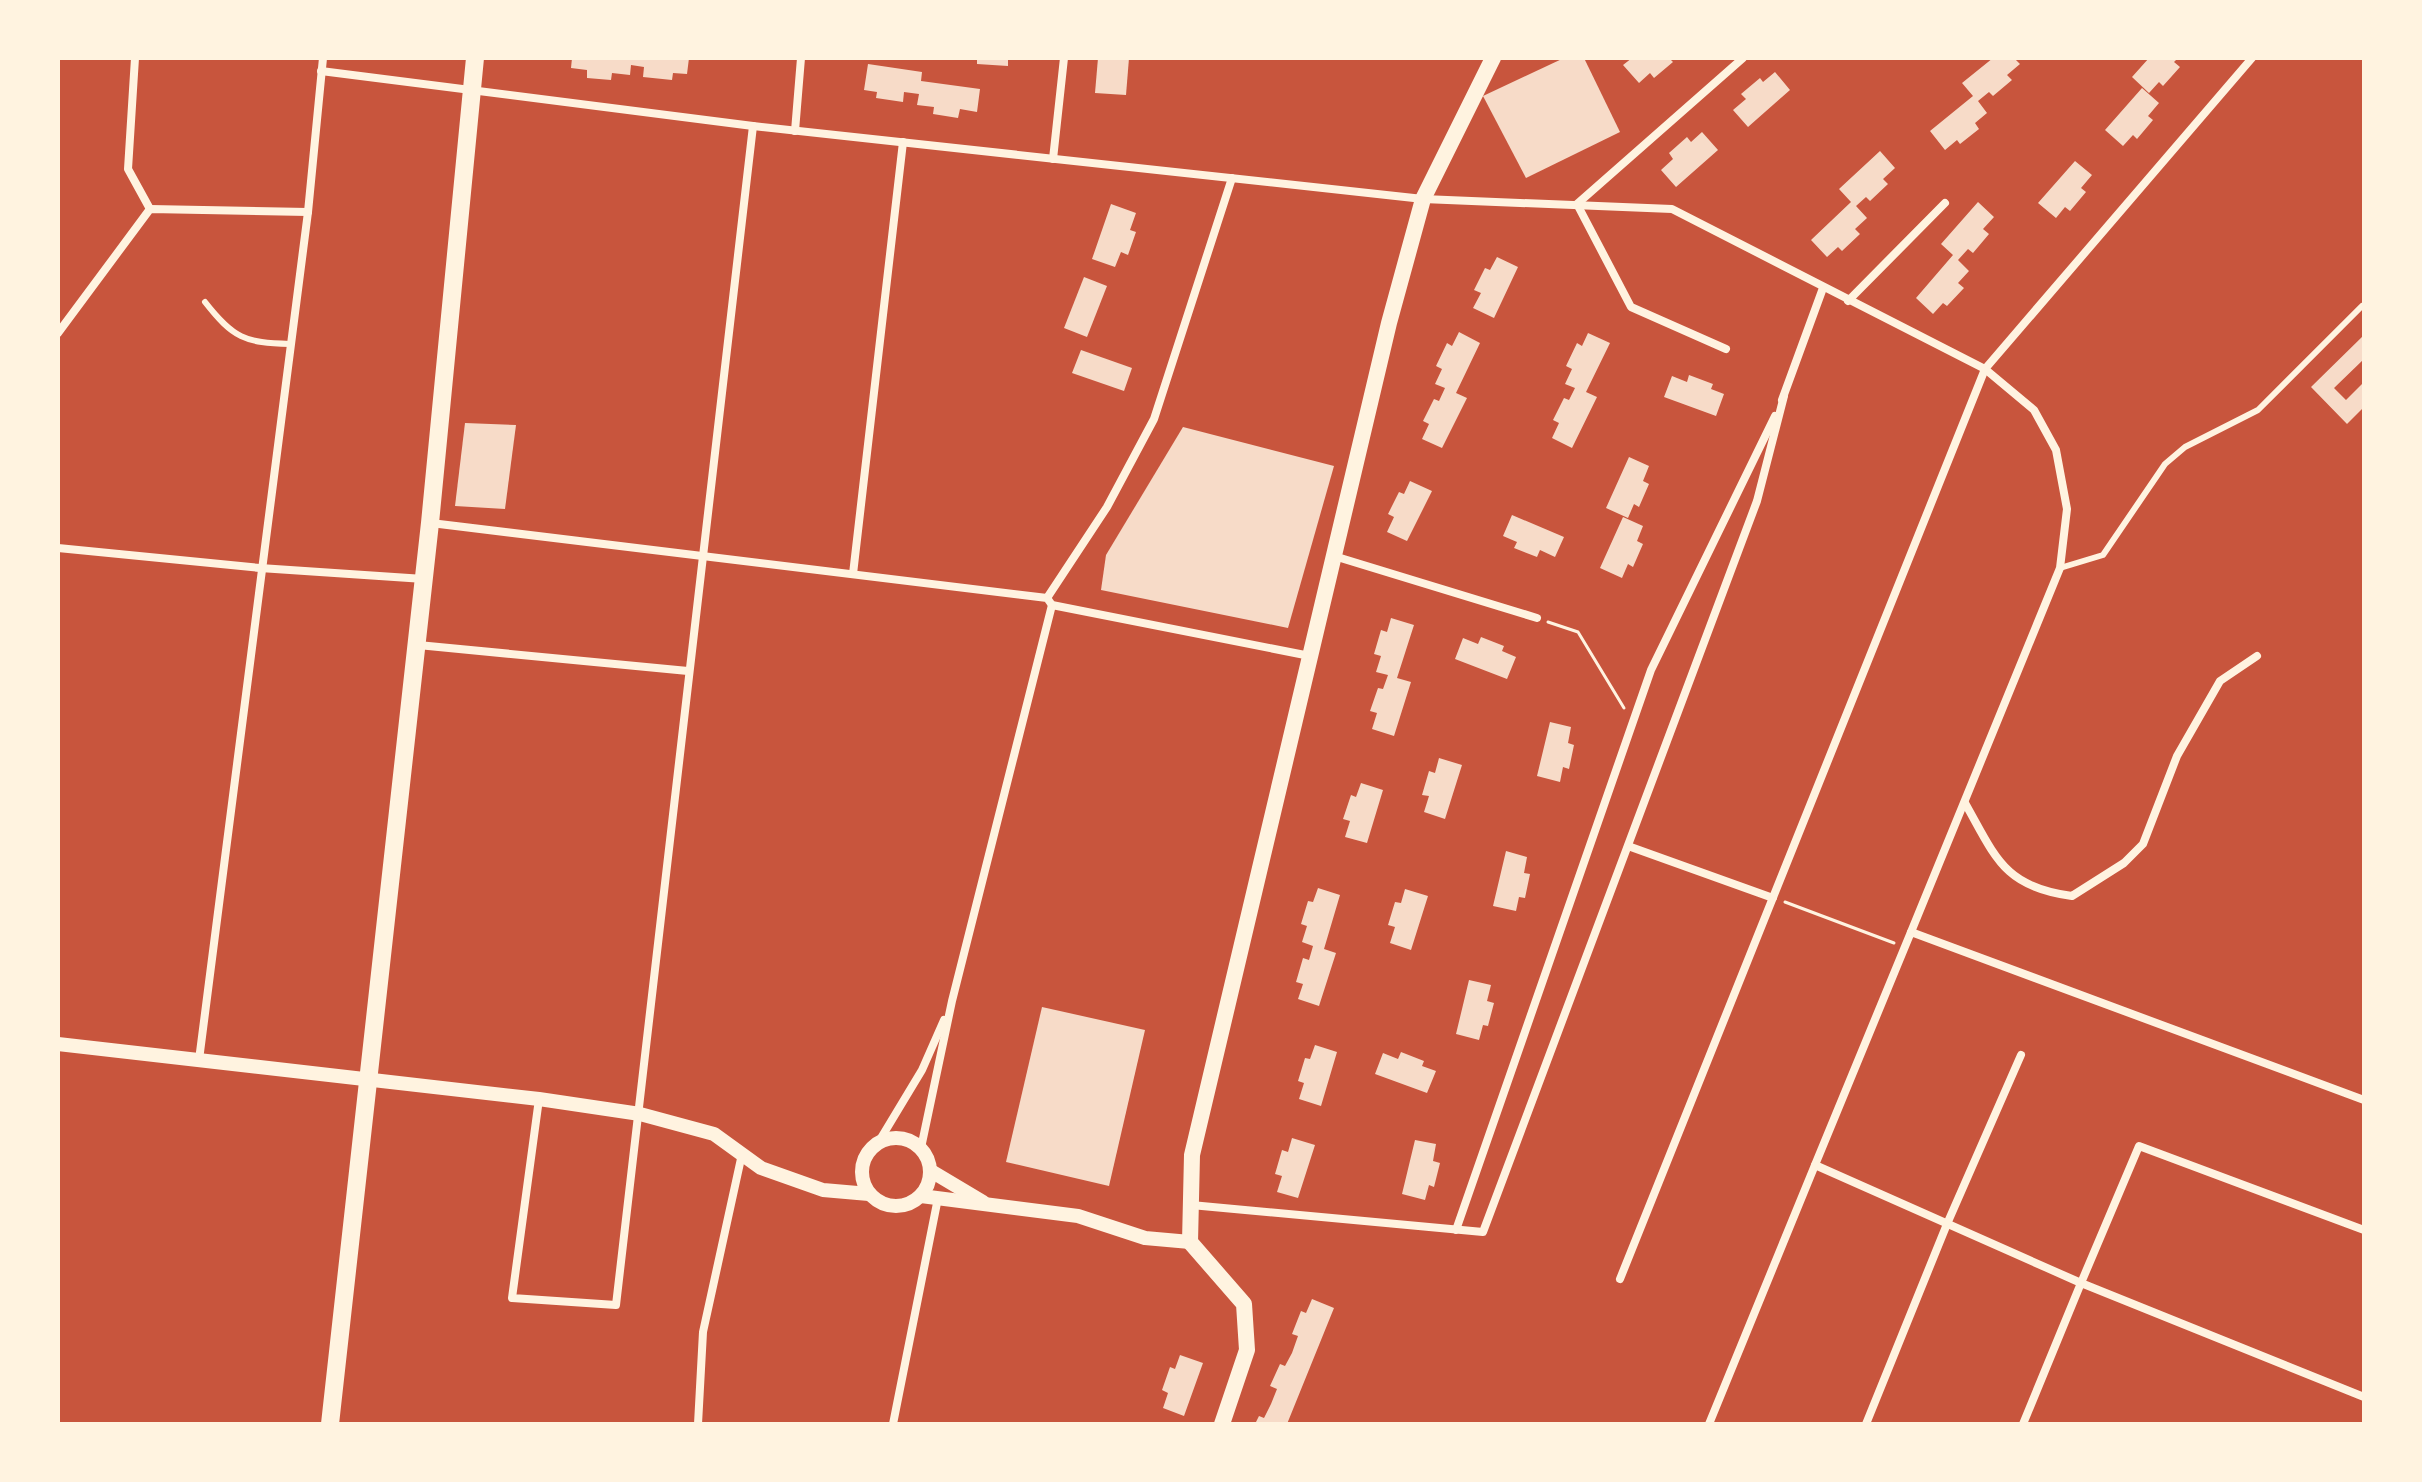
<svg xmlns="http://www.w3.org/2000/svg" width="2422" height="1482" viewBox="0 0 2422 1482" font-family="Figtree,sans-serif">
<rect width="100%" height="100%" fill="#c8553d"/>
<g fill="#f7dbc8">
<polygon points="572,58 689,58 687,74 673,73 672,80 643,77 644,67 631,65 630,75 612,73 611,80 587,78 587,70 571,68"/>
<polygon points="977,58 1008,58 1008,66 977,64"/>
<polygon points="1098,58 1129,58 1126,95 1095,93"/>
<polygon points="1564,58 1584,58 1620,132 1526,178 1483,96"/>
<polygon points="1632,58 1669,58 1673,62 1654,78 1650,73 1639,83 1623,65"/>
<polygon points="1993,58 2014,58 2020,64 2007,75 2012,80 1993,96 1989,92 1978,101 1987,113 1975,123 1979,129 1960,144 1957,140 1945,150 1930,131 1973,96 1962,83"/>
<polygon points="2149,58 2178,58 2174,62 2180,67 2163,86 2159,82 2149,93 2132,77"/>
<polygon points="868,64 922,72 921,81 980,89 977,112 960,109 958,118 933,114 934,107 917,105 919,94 904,92 903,102 876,98 877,92 864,90"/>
<polygon points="1775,72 1790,90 1748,127 1733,110 1746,99 1741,94 1760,78 1763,82"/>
<polygon points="2142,88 2159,103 2148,116 2153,120 2137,139 2133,135 2123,146 2105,130"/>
<polygon points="1702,132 1718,150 1676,187 1661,170 1673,159 1669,153 1687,137 1691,142"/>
<polygon points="1880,151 1895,168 1883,179 1888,184 1870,201 1866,197 1856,206 1867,218 1855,229 1860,234 1842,251 1838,247 1827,257 1811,240 1851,202 1839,189"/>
<polygon points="2075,161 2092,175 2081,188 2086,192 2070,211 2065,207 2056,218 2038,203"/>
<polygon points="1978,202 1994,217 1983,229 1989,234 1973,253 1968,249 1958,260 1969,271 1958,283 1964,288 1947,306 1943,303 1933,314 1916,298 1953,255 1941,244"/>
<polygon points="1111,204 1136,213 1130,230 1136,232 1128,255 1121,252 1115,267 1092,259"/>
<polygon points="1497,257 1518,267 1494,318 1473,308 1481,293 1474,290 1485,268 1490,270"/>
<polygon points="1084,277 1107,286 1087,337 1064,328"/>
<polygon points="1459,332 1480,343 1456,393 1467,398 1442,448 1422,439 1429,424 1423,421 1434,399 1439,401 1445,388 1435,384 1442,369 1436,366 1447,343 1452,346"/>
<polygon points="1588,333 1610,343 1586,392 1597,397 1572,448 1552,438 1559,423 1553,420 1564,398 1569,400 1575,388 1565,384 1572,369 1566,366 1577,343 1582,346"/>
<polygon points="2364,335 2364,359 2334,388 2346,400 2364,382 2364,407 2347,424 2311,387"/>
<polygon points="1081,350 1132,368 1124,391 1072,373"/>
<polygon points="1689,375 1713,384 1711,389 1724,394 1716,416 1664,397 1672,376 1687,382"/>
<polygon points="465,423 516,425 505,509 455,506"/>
<polygon points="1183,427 1334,466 1288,628 1101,590 1106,555"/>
<polygon points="1629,457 1649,466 1643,481 1649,484 1639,507 1634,504 1628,518 1606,508"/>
<polygon points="1410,481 1432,491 1407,541 1387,532 1394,517 1388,514 1399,492 1404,494"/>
<polygon points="1512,515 1564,537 1555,557 1540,550 1537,557 1514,548 1517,542 1503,536"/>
<polygon points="1623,517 1643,526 1637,541 1643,544 1633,567 1628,564 1622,578 1600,568"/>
<polygon points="1391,618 1414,625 1397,678 1411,682 1394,736 1372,729 1377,713 1370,711 1378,688 1383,689 1388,675 1376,672 1381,656 1374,654 1381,630 1387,632"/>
<polygon points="1481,637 1504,646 1502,651 1516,657 1507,679 1455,659 1463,638 1478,644"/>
<polygon points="1550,722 1571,727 1568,743 1574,745 1569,769 1563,767 1560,782 1537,776"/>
<polygon points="1439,758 1462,765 1445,819 1424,812 1429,796 1422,795 1429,771 1435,773"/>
<polygon points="1361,783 1383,790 1367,843 1345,837 1350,821 1343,819 1351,795 1356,797"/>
<polygon points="1506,851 1527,857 1524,873 1530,874 1525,898 1519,897 1516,911 1493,906"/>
<polygon points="1318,888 1340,895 1324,949 1336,953 1319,1006 1298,999 1303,984 1296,982 1303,958 1309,960 1313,946 1302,942 1307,926 1301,924 1308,901 1313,902"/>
<polygon points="1405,889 1428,896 1411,950 1390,943 1395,927 1388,925 1395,902 1401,903"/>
<polygon points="1469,980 1491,985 1487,1001 1494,1003 1488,1026 1483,1025 1479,1040 1456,1034"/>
<polygon points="1042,1007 1145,1030 1109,1186 1006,1162"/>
<polygon points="1315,1045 1337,1052 1321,1106 1299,1099 1304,1083 1298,1081 1305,1058 1310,1059"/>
<polygon points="1401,1052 1424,1061 1422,1066 1436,1071 1427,1093 1375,1074 1383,1053 1398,1059"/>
<polygon points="1292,1138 1315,1145 1298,1198 1277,1192 1282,1176 1275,1174 1282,1150 1288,1152"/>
<polygon points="1415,1140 1436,1144 1433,1161 1440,1163 1434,1187 1429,1185 1425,1200 1402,1194"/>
<polygon points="1312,1299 1334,1308 1287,1424 1255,1424 1259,1416 1264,1418 1271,1404 1277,1389 1270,1386 1280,1364 1285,1366 1292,1353 1298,1336 1292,1334 1301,1311 1306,1313"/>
<polygon points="1180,1355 1203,1363 1184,1416 1163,1408 1168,1393 1162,1390 1170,1367 1175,1369"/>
</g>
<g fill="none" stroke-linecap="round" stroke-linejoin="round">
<g stroke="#fff3e0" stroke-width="3">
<polyline points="1548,622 1578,632 1624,708"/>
<polyline points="1785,902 1894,943"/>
</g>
<g stroke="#fff3e0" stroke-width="6">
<path d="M205 302C233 338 245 343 290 344"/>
<polyline points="2060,568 2103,555 2165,464 2185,447 2258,410 2362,306"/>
</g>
<g stroke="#fff3e0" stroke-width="8">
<polyline points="135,58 128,169 150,209"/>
<polyline points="321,71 753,126 1423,199 1672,209 1985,369 2034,410 2056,450 2067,509 2060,568 1911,932"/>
<polyline points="795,131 801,58"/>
<polyline points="1053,159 1064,58"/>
<polyline points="1848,301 1945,203"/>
<polyline points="58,333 150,209 308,212"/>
<polyline points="1726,349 1631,307 1577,204 1743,58"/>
<polyline points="1782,400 1823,288"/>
<polyline points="431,523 1047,598 1052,605 1310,656"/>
<polyline points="58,548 260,568 424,579"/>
<polyline points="1334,556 1537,618"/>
<polyline points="853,574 903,142"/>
<polyline points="1047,598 1107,507 1154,419 1232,178"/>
<polyline points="418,645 688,671"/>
<path d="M1965 803C1996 858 2004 887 2072 896L2124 863 2143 844 2177 756 2220 681 2257 656"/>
<polyline points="1628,846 1773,898"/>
<polyline points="199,1060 308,212 323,58"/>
<polyline points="539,1099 512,1298 616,1305 753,126"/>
<polyline points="878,1143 922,1070 944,1020"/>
<polyline points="921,1148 952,1001 1052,605"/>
<polyline points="1191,1205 1483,1232 1757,501 1784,396"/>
<polyline points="1456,1230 1651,670 1775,416"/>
<polyline points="2364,1230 2139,1146 2081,1283 2364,1397"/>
<polyline points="1620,1279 1985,369 2252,58"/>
<polyline points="698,1424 703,1332 742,1154"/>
<polyline points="893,1424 938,1198"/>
<polyline points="1709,1424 1815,1165"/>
<polyline points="1866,1424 1947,1224 2021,1055"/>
<polyline points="2023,1424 2081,1283 1815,1165 1911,932 2364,1100"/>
</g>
<g stroke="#fff3e0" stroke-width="14">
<polyline points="58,1044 539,1099 640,1114 714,1134 761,1168 823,1190 869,1194"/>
<circle cx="896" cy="1172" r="34"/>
<polyline points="931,1171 983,1202"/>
<polyline points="921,1196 1078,1216 1145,1238 1190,1242"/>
</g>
<polyline stroke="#fff3e0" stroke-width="16" points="1222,1424 1247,1350 1244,1304 1190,1242 1192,1155 1389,323 1423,199 1493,58"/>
<polyline stroke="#fff3e0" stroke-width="18" points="330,1424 430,523 475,58"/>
</g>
<rect width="2422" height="1482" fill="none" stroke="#fff3e0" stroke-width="120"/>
</svg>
